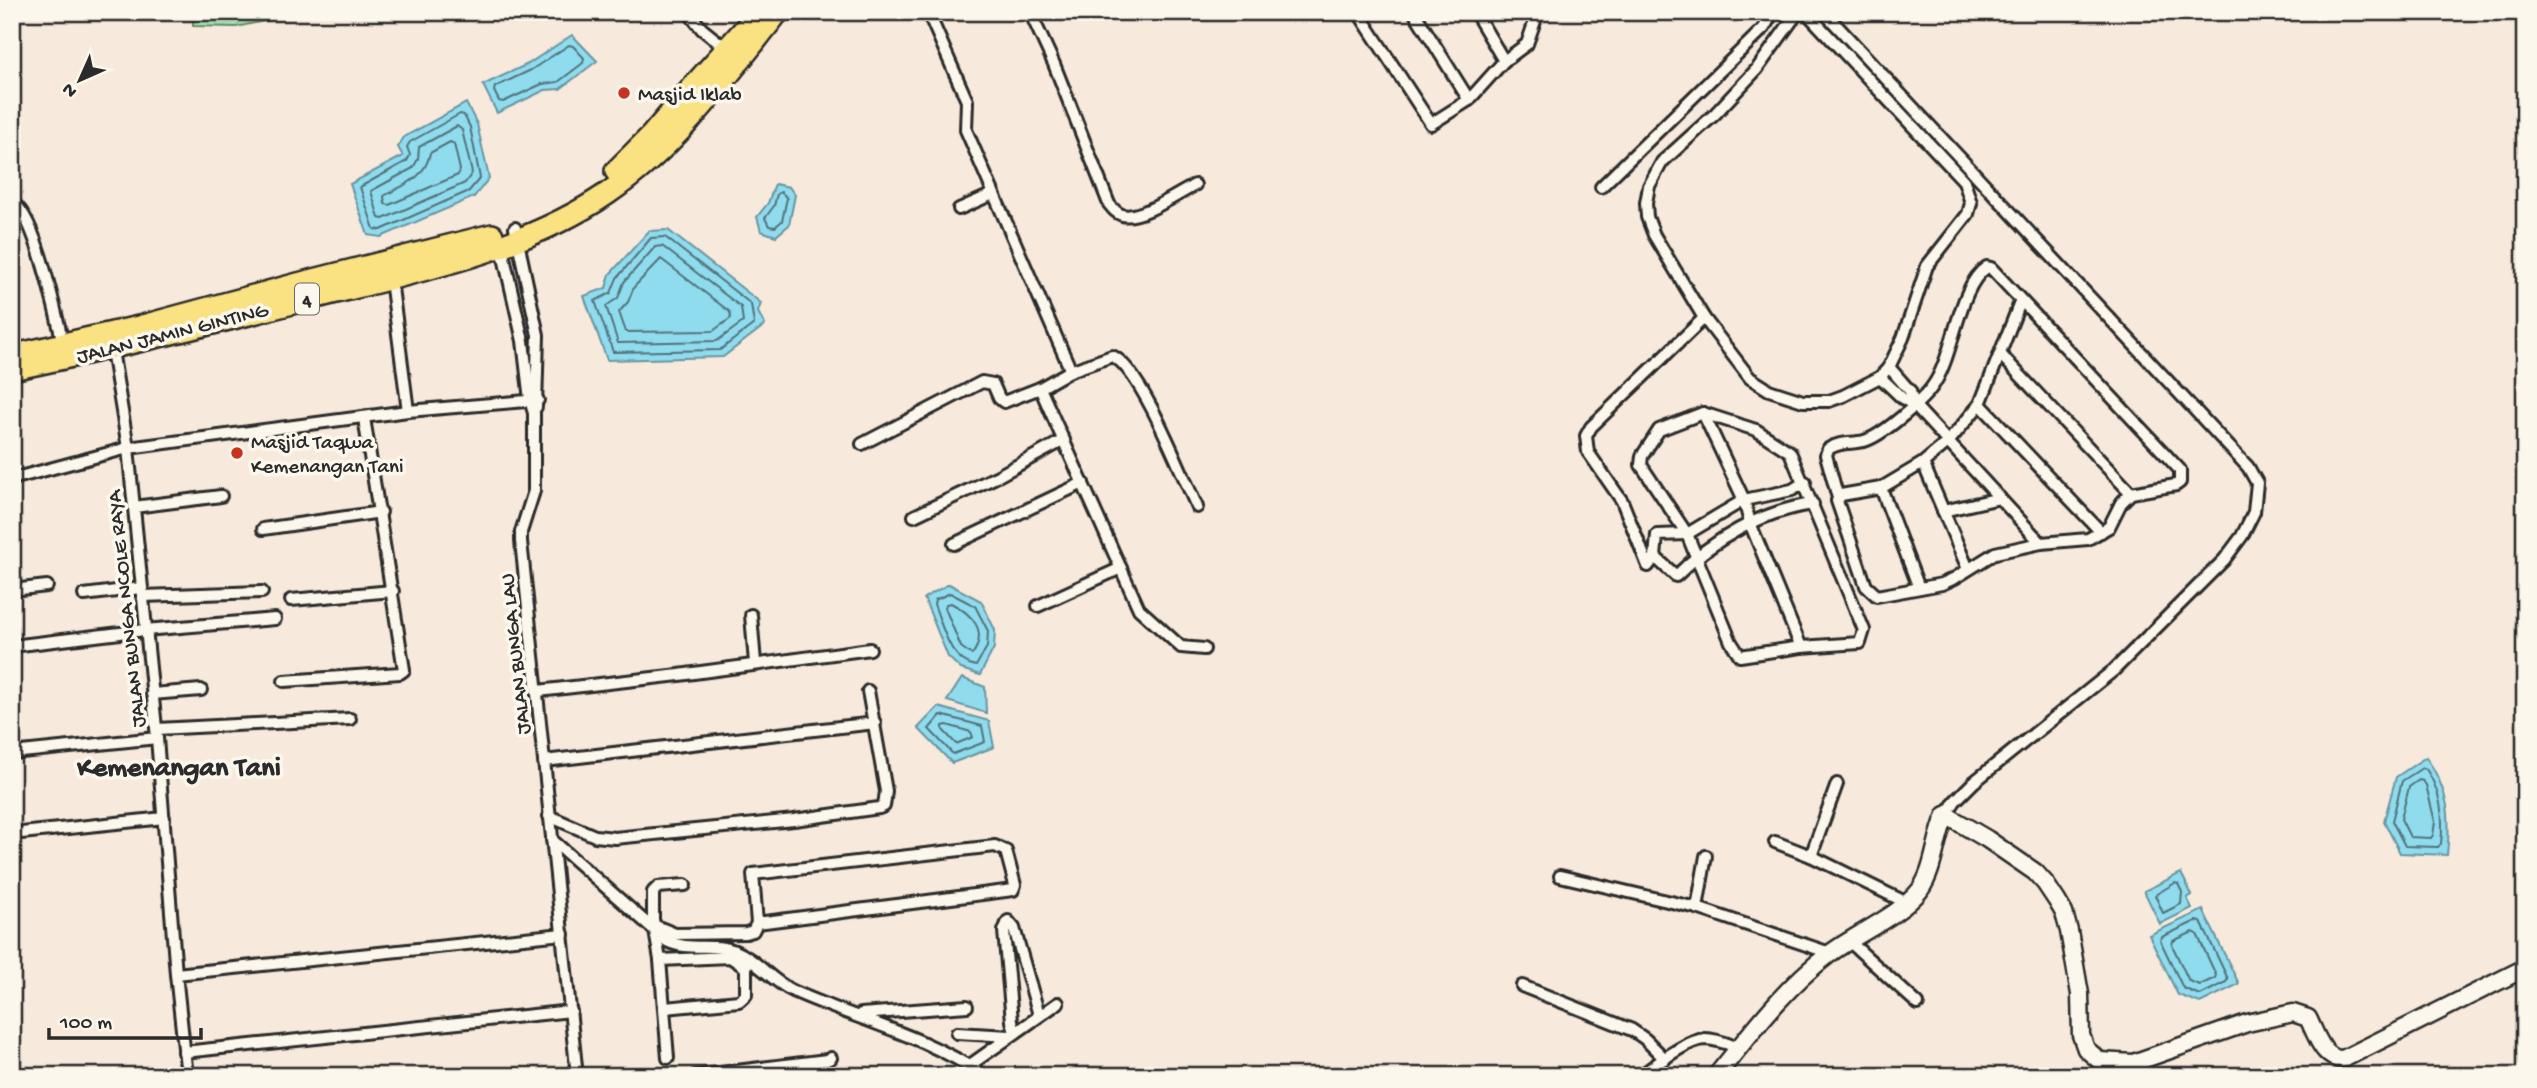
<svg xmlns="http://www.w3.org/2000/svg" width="2537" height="1088" viewBox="0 0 2537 1088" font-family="'Gochi Hand',sans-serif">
<rect width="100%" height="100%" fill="#f7e9db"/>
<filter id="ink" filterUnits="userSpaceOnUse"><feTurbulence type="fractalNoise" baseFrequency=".0143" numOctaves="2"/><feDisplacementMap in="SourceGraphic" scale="14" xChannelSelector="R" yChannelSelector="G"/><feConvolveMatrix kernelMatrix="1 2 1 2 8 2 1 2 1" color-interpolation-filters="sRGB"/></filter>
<g filter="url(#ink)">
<polygon fill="#a0e3ad" stroke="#66876c" stroke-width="2" points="193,12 277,12 278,18 236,27 193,26"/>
<g fill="#8fdcef" stroke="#6795a1" stroke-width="2">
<polygon points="572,35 597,61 560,89 545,90 497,113 483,85 528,64"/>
<polygon points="466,103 477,124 489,178 474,197 381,237 368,235 350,184 403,156 398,147 404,137"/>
<polygon points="775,184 789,187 795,195 789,225 776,236 761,231 757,217 768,203"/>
<polygon points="668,230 761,303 758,312 765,325 723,357 607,360 584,296 606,288 610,274 649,231"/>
<polygon points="949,584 981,601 995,630 994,648 980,675 961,669 948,657 924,598"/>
<polygon points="962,678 985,687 986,713 947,701"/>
<polygon points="938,707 989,721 994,747 952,763 918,728"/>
<path d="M2426 757C2449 791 2451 815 2447 855L2400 853 2384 821 2396 777Z"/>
<polygon points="2181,873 2192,895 2187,898 2192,908 2160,924 2144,891"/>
<polygon points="2203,910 2239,984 2200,1003 2178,995 2149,935"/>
</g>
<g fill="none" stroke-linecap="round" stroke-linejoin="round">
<g stroke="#537279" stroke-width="2">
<polygon points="569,45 573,46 584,58 583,63 558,82 542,84 503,102 499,101 494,91 495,87 531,70"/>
<polygon points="460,114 464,115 470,127 480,178 469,191 381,230 374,229 360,187 407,161 410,155 407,147 410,142"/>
<polygon points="457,126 462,130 472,173 465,183 383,219 379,218 371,191 413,168 418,159 419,147"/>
<path d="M450 142 454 144 460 170 458 175 389 205 385 204 384 196C405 184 425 179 430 153Z"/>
<polygon points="781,192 787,198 782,221 775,227 769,226 765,218 774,206 777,194"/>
<polygon points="665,237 751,304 754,324 720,350 613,352 595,301 611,293 617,278 651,238"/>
<polygon points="662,246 741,307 743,322 717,341 618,343 606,306 618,298 624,282 655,247"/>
<polygon points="661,259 730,312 731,318 713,331 626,332 619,312 628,302 634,287"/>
<path d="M950 593 975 606 988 631 987 647 976 666C949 661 943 627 934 604L935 600Z"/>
<path d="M951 603C972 614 989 631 972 655L961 647 945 608 946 604Z"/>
<polygon points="941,715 982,726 985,742 953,754 929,729"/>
<polygon points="947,725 971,732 973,737 956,744 943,730 943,726"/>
<path d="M2422 768 2426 769C2441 791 2444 818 2441 844L2438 847 2405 846 2392 821 2402 781Z"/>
<polygon points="2419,780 2423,781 2426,785 2435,822 2433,835 2431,838 2410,837 2401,819 2409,787"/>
<polygon points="2175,883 2178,884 2182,892 2181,904 2163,913 2155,895"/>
<polygon points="2196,921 2201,922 2228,979 2226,982 2200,995 2183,988 2160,940 2162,937"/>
<polygon points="2193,932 2197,934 2216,975 2215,978 2200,985 2189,981 2172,945 2173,941"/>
</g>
<g stroke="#2b2b2b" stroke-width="16">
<g id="street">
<polyline points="688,12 702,29 727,49"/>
<polyline points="928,12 967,101 966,130 1068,364 1070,371 1040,388 1139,609 1181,647 1204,649"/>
<path d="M1030 12 1054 64 1109 204C1113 209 1116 213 1122 215 1140 220 1178 194 1195 185"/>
<polyline points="1358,12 1431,124 1469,100 1504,61 1527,44 1538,12"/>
<polyline points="1414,12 1469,100"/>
<polyline points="1475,12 1504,61"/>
<polyline points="1798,12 1757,69 1715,114 1662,162 1649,186 1646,203 1647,217 1654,235 1704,318 1750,378 1769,390 1803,401 1829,401 1843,396 1880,377 1889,367 1903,338 1927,266 1968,214 1971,203 1964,181 1806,12"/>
<polyline points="1824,12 2248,467 2257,483 2254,512 2242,536 2224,560 2114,670 1974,782 1955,801 1946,815"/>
<polyline points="1601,187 1764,28 1769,19 1769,12"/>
<path d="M12 203C35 211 56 316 63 343"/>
<polyline points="959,209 993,194"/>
<polyline points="515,228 538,335 536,407"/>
<polyline points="501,244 523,341 530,400 534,413 534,491 521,532 521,541 577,1076"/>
<polyline points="391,280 408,411"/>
<polyline points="1704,318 1591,427 1586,436 1588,452 1622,501 1648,566 1655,557 1657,535 1687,534 1744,500 1792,490 1805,482"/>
<polyline points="111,344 128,448 157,738 176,974 187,1076"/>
<polyline points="2001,355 2131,493"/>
<polyline points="1889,367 1910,391 1914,405 2041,543"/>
<path d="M1070 371 1112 356C1140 366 1183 477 1197 507"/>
<polyline points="1880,377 1902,398 1914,405"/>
<polyline points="1980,404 2101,532"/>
<polygon points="1703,413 1756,430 1790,452 1864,630 1860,643 1801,647 1740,656 1731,642 1687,534 1641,465 1642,456 1659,430"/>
<polyline points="1703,413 1744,500 1750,523 1801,647"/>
<polyline points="862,444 982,382 993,384 999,398 1004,402 1040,388"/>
<polyline points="1923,463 1968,569"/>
<polyline points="12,479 128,448 408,411 538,400"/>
<polyline points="1881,488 1919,588"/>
<path d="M1838 498 1826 455 1828 449C1841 441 1851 444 1864 441 1882 436 1921 402 1932 387 1955 356 1957 287 1987 267L1991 268 2180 470V482L2176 485 2131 493 2121 503 2109 527 2088 539 2041 543 1995 553 1955 578 1942 584 1877 596 1866 586 1837 501 1841 495 1881 488 1923 463 1949 441 1980 404 2021 300"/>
<polyline points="134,507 221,496"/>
<polyline points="1943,511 2000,498"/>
<polyline points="914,516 998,476 1064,440"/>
<polyline points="263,529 381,512"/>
<polyline points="954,544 1083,483"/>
<path d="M1655 557 1676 576C1712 540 1762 511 1813 504"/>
<polyline points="12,590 47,586"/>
<polyline points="84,595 141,588"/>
<polyline points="142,596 262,592"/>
<polyline points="291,600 393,591"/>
<polyline points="1038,606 1121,568"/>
<polyline points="751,615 755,663"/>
<polyline points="12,646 145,630 275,619"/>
<polyline points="284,681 400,673 404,670 364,418"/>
<polyline points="538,691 679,675 870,649"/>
<polyline points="152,694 201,690"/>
<polyline points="157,729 350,719"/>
<polyline points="12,753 157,738"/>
<polyline points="544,761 875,723"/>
<polyline points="549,816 595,836 615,838 794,820 879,808 884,806 886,791 868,691"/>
<polyline points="12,834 164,818"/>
<path d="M552 840 667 941C689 952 713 942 735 951 756 959 771 981 793 991 858 1020 924 1035 985 1076"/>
<polyline points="1775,842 1811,856 1907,903"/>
<polyline points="1811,856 1837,784"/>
<polyline points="1560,876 1697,908 1830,953"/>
<polyline points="1697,908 1706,856"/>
<polyline points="653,925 675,934 746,933 753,931 757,923 753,874 995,846 1006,851 1015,885 1013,890 757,923"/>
<polyline points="1849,941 1918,1004"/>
<polyline points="660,960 730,957 746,968 746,995 739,1001 665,1008"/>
<polyline points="176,974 563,934"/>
<polyline points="1522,986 1632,1030 1645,1039 1665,1059"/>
<polyline points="861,1014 967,1006"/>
<polyline points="957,1033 1010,1036"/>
<polyline points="1015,1033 1012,1021 1004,931 1008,921 1014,928 1039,1015"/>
<polyline points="184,1052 571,1011"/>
<polyline points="668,1058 660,960 653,919 653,892 658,887 685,885"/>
<polyline points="970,1065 1058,1003"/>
<polyline points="695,1076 827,1060 831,1058"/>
<path d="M1640 1076C1656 1065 1686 1040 1705 1039 1717 1039 1728 1044 1739 1048"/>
</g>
</g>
<g stroke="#2b2b2b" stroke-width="21">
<path id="secondary" d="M1716 1076C1751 1033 1784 988 1828 955 1855 934 1900 916 1920 890 1935 869 1935 838 1946 815L1987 839 2035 872 2045 883 2057 901 2064 913 2069 931 2080 994 2081 1035 2086 1049 2100 1061 2133 1063 2247 1023 2293 1013 2308 1018C2316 1034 2323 1060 2343 1059L2525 968"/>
</g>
<g stroke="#2b2b2b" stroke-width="26">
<g id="highway">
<polyline points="616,171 651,136 698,81 760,12"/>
<polyline points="24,353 139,327 298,284 492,235"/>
<path d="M12 369C114 348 215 323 316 297 412 273 526 250 608 193 678 145 726 77 778 12"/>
</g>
</g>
<use href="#street" stroke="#fbf7ec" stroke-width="10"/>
<use href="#secondary" stroke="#fbf7ec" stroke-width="16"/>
<use href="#highway" stroke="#fae181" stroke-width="21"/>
</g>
</g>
<g fill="#c8321e" stroke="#fbf7ec" stroke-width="2.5">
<circle cx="624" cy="93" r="7"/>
<circle cx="237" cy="453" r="7"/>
</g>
<g text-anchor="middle" stroke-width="7" stroke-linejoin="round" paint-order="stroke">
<rect fill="#fbf7ec" stroke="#696865" stroke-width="2" x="295" y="283.5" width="24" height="31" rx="5"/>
<g font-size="19" font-weight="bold" fill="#2b2b2b">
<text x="307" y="306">4</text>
</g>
<g font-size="21" fill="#2b2b2b" stroke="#fbf7ec" text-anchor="start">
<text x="638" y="100">Masjid Iklab</text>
<text x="251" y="448">Masjid Taqwa<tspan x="251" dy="24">Kemenangan Tani</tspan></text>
</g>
<g font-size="21" fill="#2b2b2b" stroke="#fbf7ec">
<text transform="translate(172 332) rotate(-14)" y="7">JALAN JAMIN GINTING</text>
<text transform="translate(125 609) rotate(-96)" y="7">JALAN BUNGA NCOLE RAYA</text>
<text transform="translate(514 654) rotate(-96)" y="7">JALAN BUNGA LAU</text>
</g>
<g font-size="28" font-weight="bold" fill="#2b2b2b" stroke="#fbf7ec">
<text x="179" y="775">Kemenangan Tani</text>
</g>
</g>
<rect width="2537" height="1088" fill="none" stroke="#fbf7ec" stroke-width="42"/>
<rect x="21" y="21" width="2495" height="1046" fill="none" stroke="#2b2b2b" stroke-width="2.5" filter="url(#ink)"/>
<g transform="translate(80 80) rotate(225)" stroke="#fbf7ec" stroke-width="5" paint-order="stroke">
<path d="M0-5L12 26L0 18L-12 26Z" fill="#2b2b2b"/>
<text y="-10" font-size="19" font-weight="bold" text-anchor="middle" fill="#2b2b2b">N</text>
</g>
<path d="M49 1028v10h152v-10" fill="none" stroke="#2b2b2b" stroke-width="3.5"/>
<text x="60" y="1028" font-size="21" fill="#2b2b2b" stroke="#fbf7ec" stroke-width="5" paint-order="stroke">100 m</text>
</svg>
